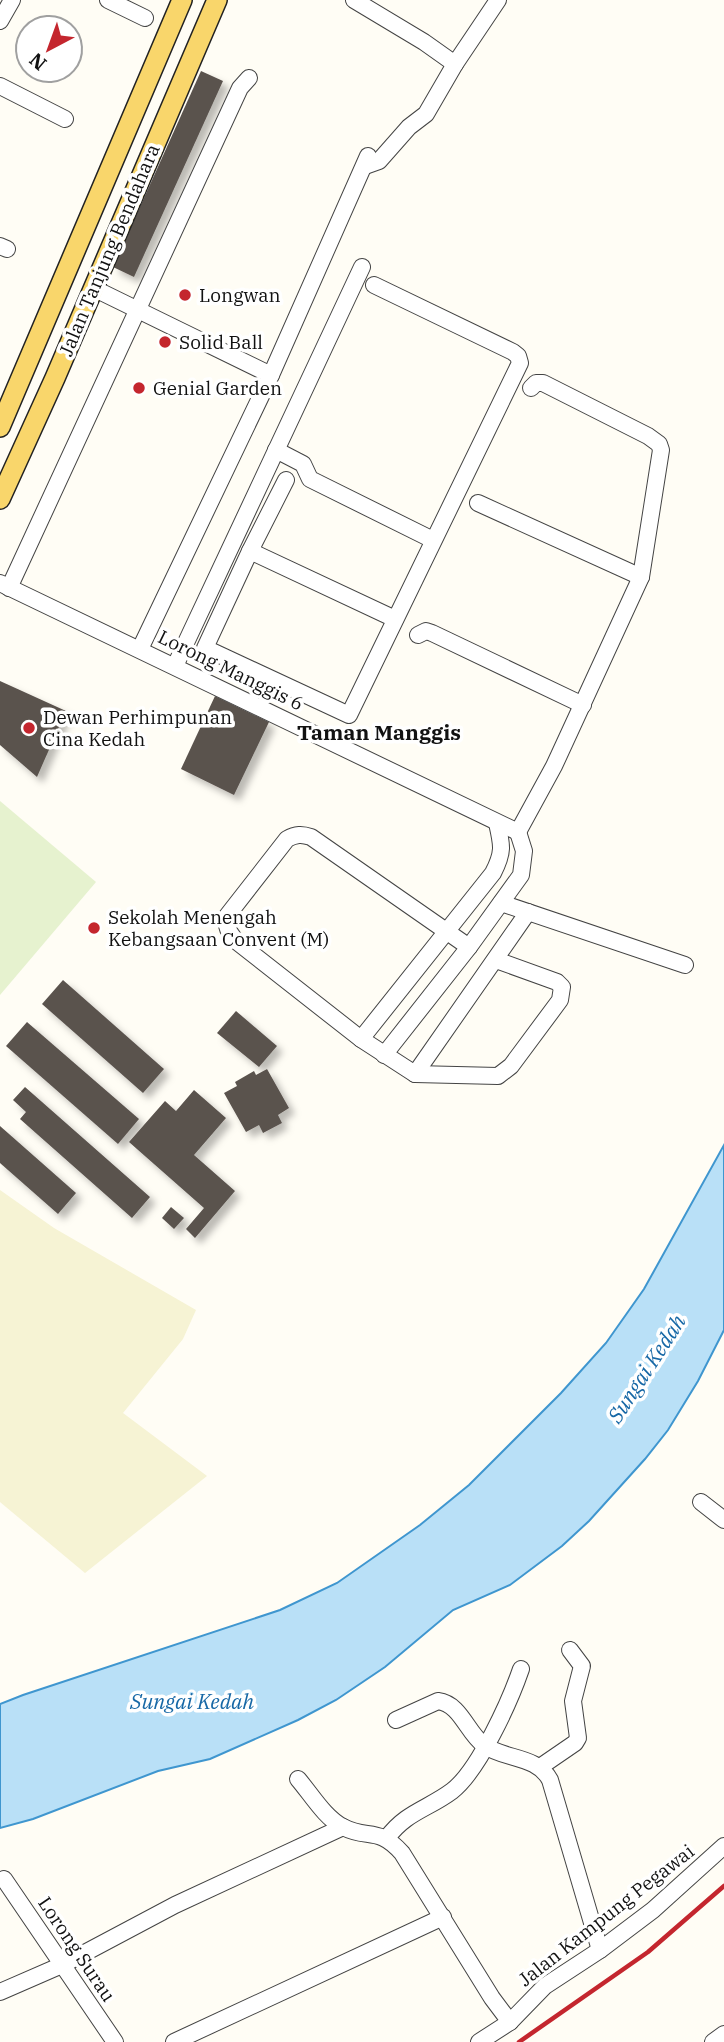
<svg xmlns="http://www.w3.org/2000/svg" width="724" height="2042" viewBox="0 0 724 2042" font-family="'IBM Plex Serif',serif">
<defs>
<filter id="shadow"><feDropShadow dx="6" dy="6" stdDeviation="3.5" flood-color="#0004"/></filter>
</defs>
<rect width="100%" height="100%" fill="#fffdf5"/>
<polygon fill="#f6f3d4" points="0,1190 54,1228 196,1310 183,1339 123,1413 207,1476 85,1573 0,1502"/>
<polygon fill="#e6f2cf" points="0,801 96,882 0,995"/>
<polygon fill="#b9e0f7" stroke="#3f96cf" stroke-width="2" points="724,1145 724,1330 698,1381 668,1430 645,1459 589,1521 562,1546 510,1585 453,1610 385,1667 336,1700 298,1720 210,1759 158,1771 33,1819 0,1828 0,1704 23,1695 280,1610 337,1583 420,1525 469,1485 561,1393 606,1343 644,1289"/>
<g fill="#5a524d" filter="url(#shadow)">
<polygon points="201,71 223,81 134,277 113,267"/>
<polygon points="0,681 66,711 37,777 0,745"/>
<polygon points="215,696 269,722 234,795 181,769"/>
<polygon points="63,980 164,1069 143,1093 42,1004"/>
<polygon points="236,1011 277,1046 259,1067 217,1033"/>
<polygon points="27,1022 139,1119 118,1144 6,1046"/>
<polygon points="267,1069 289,1108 278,1115 282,1123 263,1133 259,1125 246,1132 224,1093 237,1086 235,1082 254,1071 256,1075"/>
<polygon points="25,1087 150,1197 132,1218 20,1119 26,1112 13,1100"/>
<polygon points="194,1090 226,1118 194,1155 235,1191 195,1238 186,1229 204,1208 129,1142 165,1101 176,1111"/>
<polygon points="0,1126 76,1193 58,1214 0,1163"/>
<polygon points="171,1207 184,1218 174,1229 162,1218"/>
</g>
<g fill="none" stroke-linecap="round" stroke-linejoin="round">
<g stroke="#444" stroke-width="18">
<g id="minor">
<polyline points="108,0 145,18"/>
<polyline points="354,0 424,42 455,64"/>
<polyline points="0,21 12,0"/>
<polyline points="0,86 65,119"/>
<polyline points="365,166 379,161 409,127 426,114 455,64 498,0"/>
<polyline points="0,246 7,249"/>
<polyline points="93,288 271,375"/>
<polyline points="276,450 303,464 310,479 433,540"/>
<polyline points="286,480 250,551 395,619"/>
<polyline points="478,503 641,577"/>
<polyline points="250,551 205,648 349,715 520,363 518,356 513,352 374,285"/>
<polyline points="0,583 518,832"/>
<polyline points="9,588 240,88 249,78"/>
<polyline points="418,635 426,631 432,633 583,705"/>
<polyline points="140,649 271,375 368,156"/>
<polyline points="175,666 362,267"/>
<polyline points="518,832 554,766 641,577 661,450 659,444 648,436 543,383 536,383 531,388"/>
<polyline points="501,903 685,965"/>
<path d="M469 947 311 837C302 834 296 834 287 839L227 916C225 927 229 932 236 941L361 1039 415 1074 498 1076 511 1066 560 1000 562 987 557 982 496 960"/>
<path d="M361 1039 493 873C504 852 502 845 497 823"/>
<polyline points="384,1055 469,947 521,875 524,851 518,832"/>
<polyline points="415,1074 528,912"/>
<polyline points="701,1502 724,1520"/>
<path d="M396 1720 438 1701C461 1704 467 1733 484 1745 504 1760 537 1755 550 1780L600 1950"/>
<polyline points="540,1767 575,1743 578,1738 573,1701 582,1666 570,1650"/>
<path d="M298 1779C311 1794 325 1818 343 1827 368 1840 378 1826 402 1853L492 1998 510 2022"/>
<path d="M387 1838C406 1812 428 1809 452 1791 479 1770 510 1701 521 1669"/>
<polyline points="4,1879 115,2042"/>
<polyline points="0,1992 62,1965 175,1905 343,1827"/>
<polyline points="174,2042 443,1917"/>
<polyline points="479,2042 510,2022 545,1986 600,1950 653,1910 724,1846"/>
<polyline points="713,2042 724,2034"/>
</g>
</g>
<g stroke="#222" stroke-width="22">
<g id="major">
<polyline points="0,427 182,0"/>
<polyline points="0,499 55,378 217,0"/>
</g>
</g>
<use href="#minor" stroke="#fff" stroke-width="16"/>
<use href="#major" stroke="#f9d66b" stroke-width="19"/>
<polyline stroke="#c4262e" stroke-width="4.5" points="519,2042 648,1952 724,1886"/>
</g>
<g fill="#c4262e" stroke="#fff" stroke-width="2.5">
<circle cx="185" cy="295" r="7"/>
<circle cx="165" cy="342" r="7"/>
<circle cx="139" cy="388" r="7"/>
<circle cx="29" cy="728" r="7"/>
<circle cx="94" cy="928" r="7"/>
</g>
<g text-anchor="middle" stroke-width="7" stroke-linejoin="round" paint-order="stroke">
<g font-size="19" fill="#111" stroke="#fff">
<text transform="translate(109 250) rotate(-67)" y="7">Jalan Tanjung Bendahara</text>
<text transform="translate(231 670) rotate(26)" y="7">Lorong Manggis 6</text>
<text transform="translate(606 1915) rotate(-38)" y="7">Jalan Kampung Pegawai</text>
<text transform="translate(77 1949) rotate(56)" y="7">Lorong Surau</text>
</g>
<g font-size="19" fill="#111" stroke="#fff" text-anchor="start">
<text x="199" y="302">Longwan</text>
<text x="179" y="349">Solid Ball</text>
<text x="153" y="395">Genial Garden</text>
<text x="43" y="724">Dewan Perhimpunan<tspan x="43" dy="22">Cina Kedah</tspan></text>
<text x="108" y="924">Sekolah Menengah<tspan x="108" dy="22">Kebangsaan Convent (M)</tspan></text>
</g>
<g font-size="21" font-weight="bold" fill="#111" stroke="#fff">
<text x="379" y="740">Taman Manggis</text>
</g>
<g font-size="21" font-style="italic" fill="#1768a6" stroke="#fff">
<text transform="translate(647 1369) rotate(-57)" y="7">Sungai Kedah</text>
<text x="192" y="1709">Sungai Kedah</text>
</g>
</g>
<g transform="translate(49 49) rotate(221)"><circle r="33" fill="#ffffff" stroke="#a0a0a0" stroke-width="2"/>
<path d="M0-5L12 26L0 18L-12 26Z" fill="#c4262e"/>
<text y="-10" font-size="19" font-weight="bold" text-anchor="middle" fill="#111111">N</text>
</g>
</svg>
